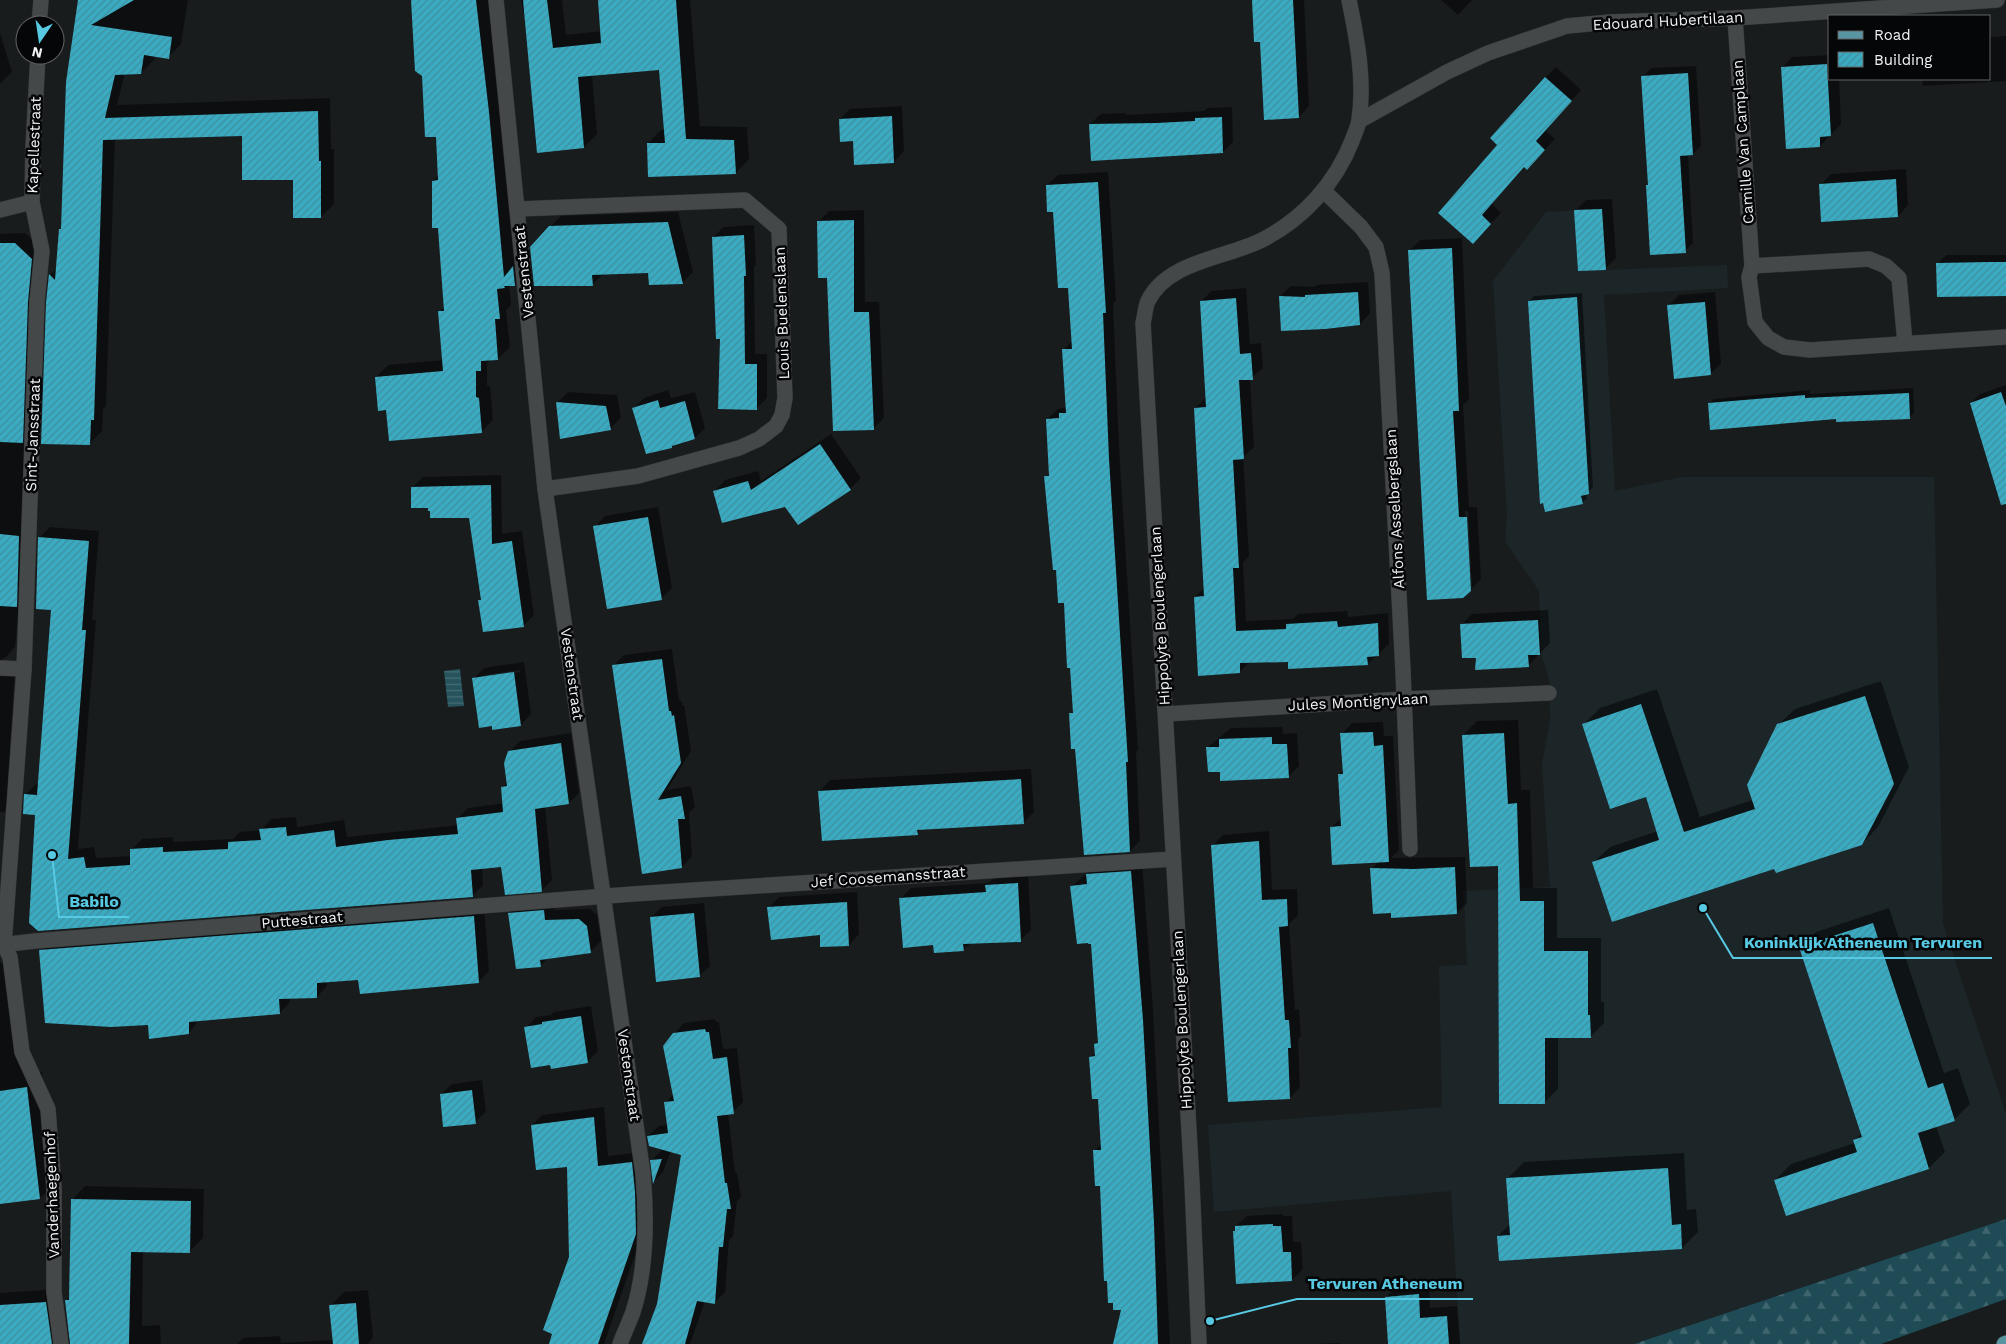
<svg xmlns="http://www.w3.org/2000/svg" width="2006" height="1344" viewBox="0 0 2006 1344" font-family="'Work Sans',sans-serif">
<defs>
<pattern id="forest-firs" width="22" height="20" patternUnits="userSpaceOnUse" patternTransform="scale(1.25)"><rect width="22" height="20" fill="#1e4b55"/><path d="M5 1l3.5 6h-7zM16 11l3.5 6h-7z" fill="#3f656e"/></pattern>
<pattern id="water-rules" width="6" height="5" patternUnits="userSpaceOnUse" patternTransform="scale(1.25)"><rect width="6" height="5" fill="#26535d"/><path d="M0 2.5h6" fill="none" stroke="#466c75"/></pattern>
<pattern id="building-hatch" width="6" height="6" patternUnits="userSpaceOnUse" patternTransform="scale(1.25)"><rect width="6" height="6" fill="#3babc2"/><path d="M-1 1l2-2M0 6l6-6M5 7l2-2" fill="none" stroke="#3f8e9e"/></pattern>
</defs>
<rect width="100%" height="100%" fill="#191c1d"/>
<polygon fill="#1c2629" points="1602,209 1606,270 1727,265 1728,288 1604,295 1615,491 1682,477 1934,477 1943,924 2006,1114 2006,1219 1634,1344 1460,1344 1451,1191 1214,1212 1208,1125 1442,1107 1439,966 1467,965 1464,891 1550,887 1542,764 1550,720 1549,679 1541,654 1539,591 1505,541 1507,515 1493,281 1546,212"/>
<polygon fill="url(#forest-firs)" points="2006,1219 2006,1299 1881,1344 1634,1344"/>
<polygon fill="url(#water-rules)" points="460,669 464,706 448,707 444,671"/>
<g fill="#0007" fill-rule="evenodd">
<polygon points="80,0 188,0 181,44 168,57 155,55 154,60 141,73 125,73 117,105 330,98 331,149 334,149 334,204 321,217 294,179 243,134 115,138 106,406 103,409 102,431 89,444 48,303 50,275 57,268 60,229 62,227"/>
<polygon points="411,0 489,0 527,273 515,285 509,285 511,305 506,310 510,347 498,359 491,360 487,363 487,386 490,386 493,420 481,432 387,409 376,377 388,365 444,360 440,311 445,306 439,227 433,181 439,175 437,136 423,75"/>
<polygon points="521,0 562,0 566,35 602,31 599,0 690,0 700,126 747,127 749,159 736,173 648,143 661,130 665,130 660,69 592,75 597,134 584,147 525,11 523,12"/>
<polygon points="1253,0 1304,0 1309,106 1299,117 1261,41"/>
<polygon points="1441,0 1472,0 1458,15"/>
<polygon points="0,33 12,72 0,84"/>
<polygon points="2006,36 2006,81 1923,86 1922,79 1990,79 1990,37"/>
<polygon points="1830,55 1830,79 1839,79 1841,124 1820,146 1782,68 1792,57"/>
<polygon points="1696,66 1701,146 1693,154 1688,154 1693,243 1685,251 1647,185 1649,183 1643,77 1651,68"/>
<polygon points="1556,67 1581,90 1545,130 1555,139 1537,158 1525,166 1492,204 1501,213 1473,242 1499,144 1545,78"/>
<polygon points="902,106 904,151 894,162 855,140 840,119 850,109"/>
<polygon points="1232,107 1233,142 1223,152 1090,124 1101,114 1126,113 1126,115 1204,111 1207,108"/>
<polygon points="1906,169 1908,205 1898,216 1820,185 1831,174"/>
<polygon points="1108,172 1116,301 1113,303 1119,448 1138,750 1136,752 1140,841 1130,851 1076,747 1071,714 1074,710 1065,602 1058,568 1046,477 1050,473 1047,419 1058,409 1067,407 1063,350 1072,341 1069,287 1047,185 1058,175"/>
<polygon points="1612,199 1616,258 1606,268 1575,211 1586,200"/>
<polygon points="864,210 865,302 879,302 884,418 874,428 828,277 819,221 829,211"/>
<polygon points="678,212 693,272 683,282 650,283 649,272 603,274 592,285 550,227 561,216"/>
<polygon points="754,225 756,265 754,266 755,354 767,354 767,398 756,409 721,338 713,237 724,227"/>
<polygon points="25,233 42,248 27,596 19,604 15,647 5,658 2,658 5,665 15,667 8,782 16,782 14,802 4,812 0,812 0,234"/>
<polygon points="1462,238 1469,399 1463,405 1469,507 1477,507 1481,579 1472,588 1468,511 1465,511 1470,588 1472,588 1463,597 1409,251 1420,240"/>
<polygon points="1946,255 2006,255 2006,295 1938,263"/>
<polygon points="1368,282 1370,313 1360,324 1280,296 1291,286 1314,287 1317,285"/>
<polygon points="1246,288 1250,344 1261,343 1263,368 1250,379 1254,447 1243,457 1249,556 1243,562 1246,621 1293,619 1298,614 1347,611 1348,617 1388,613 1389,644 1368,664 1289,660 1250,661 1240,672 1195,597 1205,587 1195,408 1206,398 1201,301 1212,291"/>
<polygon points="1715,292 1721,364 1710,374 1668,306 1679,295"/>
<polygon points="1582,293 1593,488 1586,493 1587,498 1582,503 1529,301 1534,296"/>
<polygon points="2006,385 2006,494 1971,403 1980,394"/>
<polygon points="1913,388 1914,413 1909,418 1837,418 1709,404 1714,399 1810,390 1810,394"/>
<polygon points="668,390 671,398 695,392 705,428 695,438 675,444 672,447 634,408 644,398"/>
<polygon points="568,392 617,395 621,418 610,429 557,403"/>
<polygon points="831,434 861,478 850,489 798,523 786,505 715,491 725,480 758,471 761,481"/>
<polygon points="501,475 502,534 522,531 534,615 523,626 479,601 482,598 470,517 432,510 412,488 423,477"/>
<polygon points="658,507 672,588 661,599 595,527 605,516"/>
<polygon points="50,527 99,531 92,620 96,620 78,849 94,847 96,858 132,856 131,850 142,839 173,837 173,842 233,839 240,832 261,830 271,819 296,817 297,827 344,820 347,837 459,825 458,818 468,808 504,803 502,788 508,782 509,752 520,741 571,733 579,793 569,803 545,806 552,880 542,890 502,866 482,868 483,885 472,896 38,930 36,814 26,794 36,784 39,784 52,609 39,538"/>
<polygon points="1548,610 1550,643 1528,666 1478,657 1461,625 1472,614"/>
<polygon points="672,649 679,701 682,701 682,706 684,705 691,751 667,790 691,786 695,807 689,813 692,856 682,867 643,873 614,665 624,655"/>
<path d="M524 662 531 714 521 725H493L474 678 484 668ZM520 670V672L484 677V675Z"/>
<polygon points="1881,681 1909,767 1878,827 1862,844 1775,867 1594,862 1610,847 1658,831 1646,796 1584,724 1600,708 1657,689 1700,817 1753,800 1778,725 1795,709"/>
<polygon points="1518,720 1521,790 1530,790 1533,888 1557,888 1557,938 1601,938 1601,1002 1604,1002 1604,1023 1590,1037 1558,1037 1558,1089 1544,1103 1499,864 1463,735 1477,721"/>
<polygon points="1383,722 1384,736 1393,736 1399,850 1391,858 1465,857 1467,903 1457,913 1392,911 1372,869 1379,861 1331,828 1342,817 1339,775 1344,770 1342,734 1352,723"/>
<polygon points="1282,727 1283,734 1297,733 1299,766 1288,777 1221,771 1207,748 1231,728"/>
<polygon points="1031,769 1034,812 1023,823 922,828 917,833 820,791 830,780"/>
<polygon points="1269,831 1272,890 1297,889 1298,915 1289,924 1295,1010 1299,1010 1301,1036 1298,1039 1300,1087 1290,1098 1213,845 1223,835"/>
<polygon points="1142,861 1153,1009 1170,1344 1115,1344 1123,1308 1094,1151 1102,1143 1099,1098 1091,1057 1096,1052 1096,1044 1099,1041 1092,943 1072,886 1098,864"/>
<polygon points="1028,873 1031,930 1020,940 971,943 963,950 934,944 900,899 911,888 989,883 997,875"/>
<polygon points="857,892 859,934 849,945 821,934 768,908 779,897"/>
<polygon points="554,900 555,910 590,909 597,915 601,941 590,952 549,957 540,966 509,914 520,903"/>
<polygon points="704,903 710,966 699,976 651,917 662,907"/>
<polygon points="484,906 489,971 478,982 359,979 327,981 327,986 317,997 290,997 290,1002 280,1013 199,1020 189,1033 149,1024 41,951 51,940"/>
<polygon points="1889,908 1944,1073 1958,1068 1970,1104 1954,1120 1936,1126 1945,1152 1929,1168 1787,1214 1775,1180 1791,1164 1855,1143 1854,1141 1862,1133 1800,948 1816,932"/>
<polygon points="8,962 12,1040 21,1039 25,1074 42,1072 56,1182 40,1198 0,1203 0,963"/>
<polygon points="591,1006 598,1051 587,1062 526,1028 536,1017 551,1015 554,1012"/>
<polygon points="715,1019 716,1022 719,1022 723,1049 737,1048 743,1102 733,1112 728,1113 735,1173 737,1173 741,1197 737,1201 733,1236 729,1240 725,1292 714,1303 705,1301 690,1344 642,1344 658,1304 683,1154 671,1151 663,1172 654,1181 652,1160 663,1149 648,1136 659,1126 668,1125 665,1103 674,1094 674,1034 684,1023"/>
<polygon points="482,1080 486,1112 475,1122 441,1094 452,1084"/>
<polygon points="604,1107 608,1156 642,1152 646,1223 604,1344 559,1344 571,1257 568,1166 532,1125 542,1115"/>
<polygon points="1684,1153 1687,1210 1696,1209 1698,1232 1682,1248 1498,1236 1510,1224 1508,1178 1524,1162"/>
<polygon points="85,1186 204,1189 203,1238 190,1251 143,1251 142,1326 160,1325 161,1344 0,1344 0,1293 59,1289 67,1337 71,1339 66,1301 70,1296 72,1200"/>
<polygon points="1283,1214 1283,1216 1292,1216 1293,1242 1301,1242 1303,1269 1292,1280 1236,1230 1236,1226 1247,1216"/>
<polygon points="1429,1284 1430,1308 1457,1306 1460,1344 1389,1344 1386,1297 1397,1287"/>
<polygon points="368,1290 373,1337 368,1344 237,1344 243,1338 280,1336 281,1343 334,1340 331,1305 344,1292"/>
<polygon points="1340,1343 1340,1344 1316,1344"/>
</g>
<g fill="url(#building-hatch)">
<polygon points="78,0 134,0 91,25 172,37 169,59 144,55 141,74 115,75 105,118 318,111 319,161 321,161 321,218 293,218 293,180 242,180 242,136 103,140 94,420 91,420 90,445 41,444 46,303 49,274 55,280 59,229 61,229 66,82"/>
<polygon points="411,0 476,0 489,112 504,277 513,266 515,286 504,286 505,288 497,289 500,319 495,319 498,360 481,361 481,371 476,371 476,397 479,398 482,433 389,441 386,410 378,411 375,377 443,371 438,311 444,311 441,270 438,228 432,228 432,181 438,180 436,137 425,137 422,76 415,71"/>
<polygon points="523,0 547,0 553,48 601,43 598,0 676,0 686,139 734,140 736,174 648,177 647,143 665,143 659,70 578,77 584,148 537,153"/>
<polygon points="1252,0 1293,0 1299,118 1264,120 1260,42 1254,42"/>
<polygon points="1827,64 1831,136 1820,137 1820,147 1786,149 1781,67"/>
<polygon points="1688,73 1693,155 1680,156 1686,253 1650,255 1646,185 1648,185 1641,76"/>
<polygon points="1545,77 1572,101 1536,141 1545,150 1527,170 1524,167 1482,215 1491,224 1473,244 1438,213 1497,145 1490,138"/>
<polygon points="892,116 894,163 854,165 853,141 840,142 839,119"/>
<polygon points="1222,117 1223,153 1091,161 1089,124 1156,123 1195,121 1195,118"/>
<polygon points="1896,179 1898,217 1821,222 1819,184"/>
<polygon points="1098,182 1106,313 1103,313 1109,459 1128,762 1126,762 1130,852 1084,855 1075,749 1071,749 1069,713 1073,713 1070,668 1067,668 1064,603 1058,603 1056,570 1053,570 1044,476 1049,476 1046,419 1059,418 1059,413 1066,413 1062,349 1072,349 1068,288 1058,288 1053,212 1047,212 1046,185"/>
<polygon points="1602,209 1606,270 1578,271 1574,210"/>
<polygon points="854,220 854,312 869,312 874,430 833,431 827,278 818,278 817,221"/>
<polygon points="668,222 683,284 649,285 648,273 592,275 593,286 534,286 530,247 549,226"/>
<polygon points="744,235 746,276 744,276 745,364 757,364 757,410 718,409 720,339 716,339 712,237"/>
<polygon points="0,243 15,243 32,259 28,302 23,443 0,442"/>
<polygon points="1452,248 1459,411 1453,411 1459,517 1467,517 1471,591 1463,598 1427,600 1408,250"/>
<polygon points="1990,262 2006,262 2006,296 1937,297 1936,263"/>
<polygon points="1358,292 1360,325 1325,329 1281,331 1279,296 1305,297 1305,295"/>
<polygon points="1577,297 1589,494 1581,496 1583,504 1545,512 1543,503 1540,504 1528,301"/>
<polygon points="1236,298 1240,354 1251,353 1253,380 1239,380 1244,459 1233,460 1239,568 1233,568 1236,631 1286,629 1286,624 1337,621 1338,627 1378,623 1379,656 1367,657 1368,665 1288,669 1288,662 1240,663 1240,673 1198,676 1194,597 1204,596 1194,408 1206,407 1200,301"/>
<polygon points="1705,302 1711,375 1674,379 1667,305"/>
<polygon points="2001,392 2006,406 2006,504 2001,505 1970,403"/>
<polygon points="1909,393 1910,419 1836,422 1836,419 1710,430 1708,403 1805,395 1805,398"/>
<polygon points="658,400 660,408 685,401 695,439 672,446 672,448 646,454 632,408"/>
<polygon points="556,402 606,406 611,430 560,439"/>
<polygon points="820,444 851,490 798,525 785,507 722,523 713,491 748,481 751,490"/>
<polygon points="491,485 492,544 512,541 524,627 483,632 478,600 481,600 469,518 430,518 430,511 428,511 428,508 411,508 411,487"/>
<polygon points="648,517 662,600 607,609 593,526"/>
<polygon points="0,534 19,536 17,607 0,606"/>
<polygon points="38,537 89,541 82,630 86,630 68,859 84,857 86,868 130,865 130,849 163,847 163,852 228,849 228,842 261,840 259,829 286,827 287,836 334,830 336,847 388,840 458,834 456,818 503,812 501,787 507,786 504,763 508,751 561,743 569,804 535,809 542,892 505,895 501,867 471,870 473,897 38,931 29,923 35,815 23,814 24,794 37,795 51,610 36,609"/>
<polygon points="1538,620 1540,655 1528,655 1529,667 1475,670 1476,658 1462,658 1460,624"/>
<polygon points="662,659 669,711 671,711 672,716 674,715 681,763 658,800 681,796 685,819 678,819 682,868 642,874 612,665"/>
<polygon points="514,672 521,726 492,730 492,726 479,728 472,678"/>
<polygon points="1865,696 1894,784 1862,845 1776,873 1774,869 1612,922 1592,862 1659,840 1646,797 1610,809 1582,724 1641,704 1684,832 1755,809 1747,785 1777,724"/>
<polygon points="1373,732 1374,746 1383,745 1389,862 1332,865 1330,827 1341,826 1338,774 1343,774 1340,733"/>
<polygon points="1504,733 1508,804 1517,803 1520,901 1544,901 1544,951 1588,951 1588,1015 1590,1015 1591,1038 1545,1038 1545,1104 1499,1104 1498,866 1470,867 1462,735"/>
<polygon points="1272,737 1272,744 1287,744 1289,778 1220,781 1220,772 1208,772 1206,747 1219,747 1219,739"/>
<polygon points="1021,779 1024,824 917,830 918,835 822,841 818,791"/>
<polygon points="1259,841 1262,900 1287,899 1288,926 1279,927 1285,1020 1289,1020 1291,1048 1288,1048 1290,1099 1228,1102 1211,845"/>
<polygon points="1455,867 1457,914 1391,918 1391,913 1373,914 1370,868 1414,869"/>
<polygon points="1131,871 1143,1020 1154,1223 1158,1344 1113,1344 1121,1310 1113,1310 1113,1303 1108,1303 1107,1281 1104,1281 1100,1186 1095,1186 1093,1150 1101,1150 1098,1099 1092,1099 1089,1057 1095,1056 1094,1044 1098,1043 1091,944 1088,944 1088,943 1077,944 1070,886 1087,884 1086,874"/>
<polygon points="1018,883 1021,942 963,944 964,951 934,953 933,945 903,948 899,898 986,892 985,885"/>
<polygon points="847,902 849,946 820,947 820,935 771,940 767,907"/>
<polygon points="544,910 545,920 579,919 587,926 591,953 540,960 541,967 516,969 508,913"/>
<polygon points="694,913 700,977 656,982 650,917"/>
<polygon points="474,916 479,983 360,994 358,980 317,983 317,998 279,999 280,1014 189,1022 189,1034 149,1039 148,1025 111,1027 45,1023 39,950"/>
<polygon points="1873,923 1928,1088 1943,1083 1955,1121 1918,1133 1929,1169 1786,1216 1774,1180 1857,1152 1853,1140 1862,1137 1799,947"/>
<polygon points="581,1016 588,1063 551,1069 550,1065 531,1068 524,1027 542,1024 542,1022"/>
<polygon points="705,1029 706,1032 709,1032 713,1059 727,1057 734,1114 717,1116 725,1183 727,1183 731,1209 727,1209 723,1247 719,1247 715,1304 697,1301 685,1344 642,1344 657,1304 681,1155 649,1146 647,1136 668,1133 664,1102 674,1101 663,1046 673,1033"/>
<polygon points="27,1087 40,1199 0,1204 0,1091"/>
<polygon points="472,1090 476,1124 443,1127 440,1094"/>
<polygon points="594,1117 598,1166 632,1162 635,1192 636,1234 598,1344 549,1344 552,1334 543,1330 569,1257 567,1167 536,1170 531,1125"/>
<polygon points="662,1159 653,1184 650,1160"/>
<polygon points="1668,1168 1672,1225 1681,1224 1682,1249 1499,1261 1497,1236 1510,1235 1506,1178"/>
<polygon points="71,1199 191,1201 190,1253 131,1252 129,1344 70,1344 65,1300 69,1300"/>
<polygon points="1273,1224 1273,1226 1281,1226 1283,1252 1291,1252 1292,1281 1236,1284 1233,1231 1235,1231 1235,1226"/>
<polygon points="1419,1294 1420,1318 1447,1316 1449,1344 1388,1344 1385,1297"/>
<polygon points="46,1302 52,1344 0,1344 0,1305"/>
<polygon points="356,1303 359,1344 333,1344 329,1305"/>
</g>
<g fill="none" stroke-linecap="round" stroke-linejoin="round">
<g stroke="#343636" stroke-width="16">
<g id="street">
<path d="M496 0 545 489 643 1174C647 1220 647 1268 633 1312 629 1323 624 1333 620 1344"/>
<polyline points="1735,18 1752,266 1749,277 1755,322 1768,338 1784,347 1810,350 2006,337"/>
<polyline points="39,25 41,0"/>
<polyline points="1359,121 1447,72 1488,53 1567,26 1610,22 1735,18 1997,0"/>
<polyline points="1324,191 1361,227 1376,247 1382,273 1403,671 1410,849"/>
<polyline points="518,209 745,200 779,229 785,398 782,415 776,426 759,439 739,448 638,476 545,489"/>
<polyline points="0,210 32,202"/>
<polyline points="1752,266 1869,259 1886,266 1899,278 1905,343"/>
<polyline points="0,668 24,669"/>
<polyline points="1166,714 1403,699 1549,693"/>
<polyline points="0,945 35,941 633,894 1173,859"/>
<polyline points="4,945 24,669 37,302 42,251 32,202 33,148 38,55"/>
<polyline points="4,945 10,957 22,1052 48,1109 54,1188 54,1292 61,1344"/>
<path d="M1199 1344 1192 1183 1143 323C1145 316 1145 307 1148 301 1167 261 1227 258 1262 240 1303 219 1335 184 1352 141 1354 135 1358 127 1359 120 1365 80 1357 39 1349 0"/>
</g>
</g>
<g stroke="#343636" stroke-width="16">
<polyline id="primary" points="2004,1344 2006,1343"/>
</g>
<use href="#street" stroke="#444849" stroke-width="15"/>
<use href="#primary" stroke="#5994a1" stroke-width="15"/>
</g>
<g text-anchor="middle" stroke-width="5" stroke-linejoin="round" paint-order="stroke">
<g font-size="15" fill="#f0f2f3" stroke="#050607">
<text transform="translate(1668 21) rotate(-3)" y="5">Edouard Hubertilaan</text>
<text transform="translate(1743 142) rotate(-94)" y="5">Camille Van Camplaan</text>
<text transform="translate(34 145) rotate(-88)" y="5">Kapellestraat</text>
<text transform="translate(524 272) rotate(-96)" y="5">Vestenstraat</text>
<text transform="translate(782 313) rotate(-92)" y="5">Louis Buelenslaan</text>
<text transform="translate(33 435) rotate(-88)" y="5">Sint-Jansstraat</text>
<text transform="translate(1395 509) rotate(-93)" y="5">Alfons Asselbergslaan</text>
<text transform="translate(1160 616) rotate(-93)" y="5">Hippolyte Boulengerlaan</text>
<text transform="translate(572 674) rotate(82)" y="5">Vestenstraat</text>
<text transform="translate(1358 702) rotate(-3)" y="5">Jules Montignylaan</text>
<text transform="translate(888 877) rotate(-4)" y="5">Jef Coosemansstraat</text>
<text transform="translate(302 920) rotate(-5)" y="5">Puttestraat</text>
<text transform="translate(1182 1020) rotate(-93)" y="5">Hippolyte Boulengerlaan</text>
<text transform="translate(629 1075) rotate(82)" y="5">Vestenstraat</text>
<text transform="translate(52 1195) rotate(-92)" y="5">Vanderhaegenhof</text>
</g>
</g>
<path fill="none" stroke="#57c9e2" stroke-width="2" d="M52 855L59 917H129M1703 908L1733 958H1992M1210 1321L1297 1299H1473"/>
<g fill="#57c9e2" stroke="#050607" stroke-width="2">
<circle cx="52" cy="855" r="5"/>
<circle cx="1703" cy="908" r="5"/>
<circle cx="1210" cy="1321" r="5"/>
</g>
<g font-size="16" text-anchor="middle" font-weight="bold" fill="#57c9e2" stroke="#050607" stroke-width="5" stroke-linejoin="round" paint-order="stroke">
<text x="94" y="907">Babilo</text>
<text x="1863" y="948">Koninklijk Atheneum Tervuren</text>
<text x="1385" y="1289">Tervuren Atheneum</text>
</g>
<rect x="1828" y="15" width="162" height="65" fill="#050607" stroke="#636465"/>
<rect x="1838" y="31" width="25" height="8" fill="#5994a1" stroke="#636465"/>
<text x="1874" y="40" font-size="15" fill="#f0f2f3">Road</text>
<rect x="1838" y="52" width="25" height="15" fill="url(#building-hatch)" stroke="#636465"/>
<text x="1874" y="65" font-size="15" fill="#f0f2f3">Building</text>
<g transform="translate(40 40) rotate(193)"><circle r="24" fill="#050607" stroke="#636465"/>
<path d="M0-4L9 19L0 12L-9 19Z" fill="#57c9e2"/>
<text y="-8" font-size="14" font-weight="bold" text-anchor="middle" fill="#f0f2f3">N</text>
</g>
</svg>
